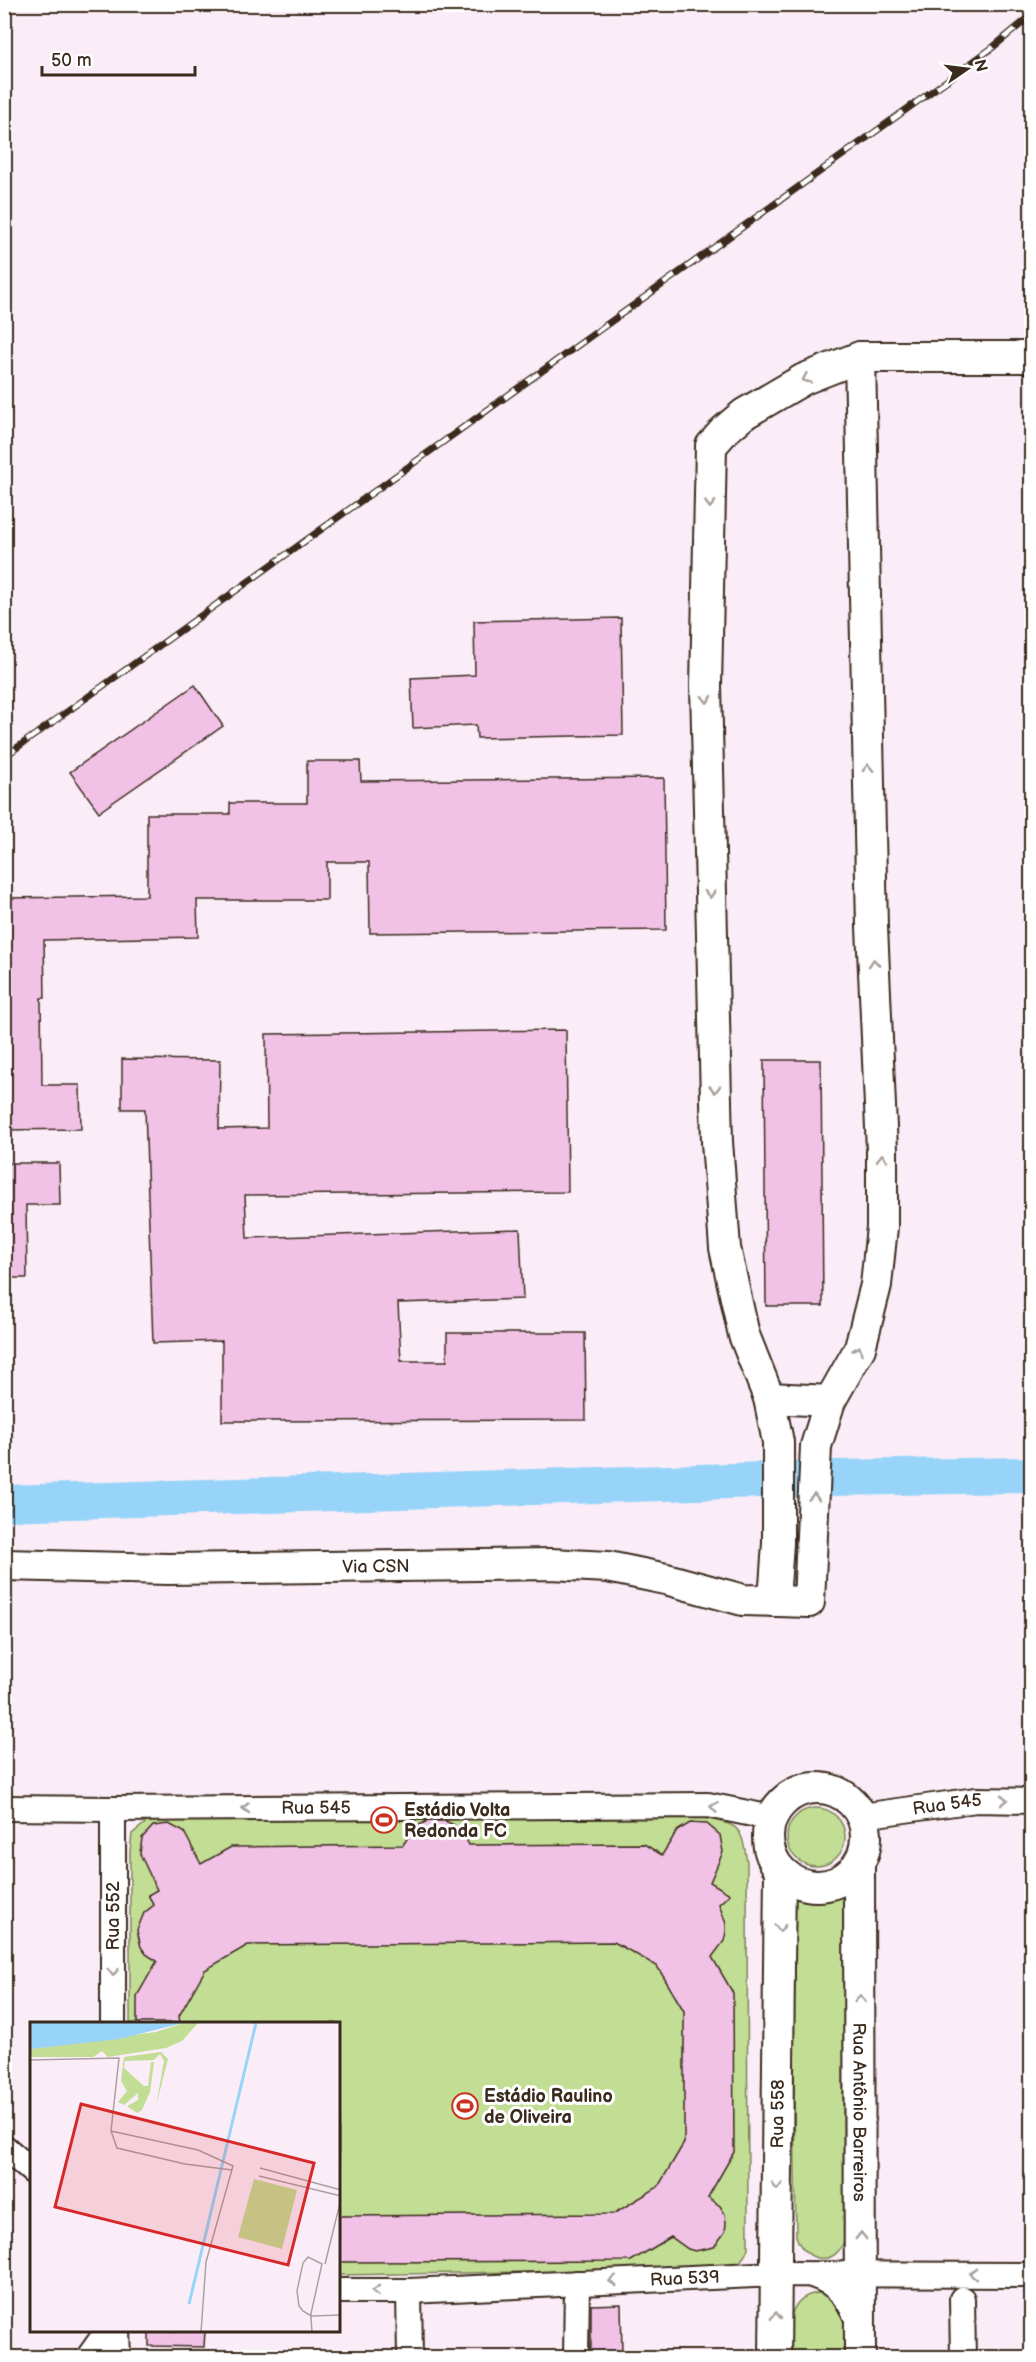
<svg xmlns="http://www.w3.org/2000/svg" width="1036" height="2362" viewBox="0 0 1036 2362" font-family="'Balsamiq Sans',sans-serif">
<rect width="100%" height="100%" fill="#fbedf8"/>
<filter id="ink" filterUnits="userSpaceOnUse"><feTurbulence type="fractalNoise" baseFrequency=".0167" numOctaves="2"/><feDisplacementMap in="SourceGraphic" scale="12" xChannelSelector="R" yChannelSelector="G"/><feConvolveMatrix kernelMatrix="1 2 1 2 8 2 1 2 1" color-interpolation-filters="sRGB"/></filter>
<g filter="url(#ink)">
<g fill="#c2dd94" stroke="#7e8459" stroke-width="1.5">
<circle cx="816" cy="1837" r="29"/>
<path d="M702 1818C739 1825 741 1824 747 1862L748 2248C741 2269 729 2266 709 2269L339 2275V2023H130V1851L132 1834 149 1820Z"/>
<path d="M795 1894 824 1898 845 1894 843 2102 845 2236C840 2267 805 2265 796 2236L794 2102Z"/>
<path d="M819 2293C849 2299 845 2334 845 2357L789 2358C790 2331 784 2296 819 2293Z"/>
</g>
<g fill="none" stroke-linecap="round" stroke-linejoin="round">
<polyline stroke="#98d4f9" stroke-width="36" points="4,1503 831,1478 1032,1475"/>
</g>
<g fill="#f1c2e6" stroke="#3b2a1e" stroke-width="1.5">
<polygon points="621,618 623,735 477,738 476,725 413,728 411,678 475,675 474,621"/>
<polygon points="195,685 223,726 99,812 70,772"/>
<polygon points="307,761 360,761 361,781 664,778 666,930 370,933 369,862 327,862 327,900 197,900 198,937 44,940 45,998 41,998 42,1085 80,1085 81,1129 4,1130 4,898 147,896 147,814 230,814 230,803 307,803"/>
<polygon points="566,1030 568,1192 245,1195 247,1238 520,1229 523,1299 398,1303 401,1361 447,1361 447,1333 585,1333 586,1420 222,1421 222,1341 153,1343 145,1109 122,1109 122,1059 220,1060 219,1129 267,1128 266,1034"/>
<polygon points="764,1060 821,1060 823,1306 766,1306"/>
<polygon points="4,1163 59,1163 60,1205 26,1205 27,1278 4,1278"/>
<polygon points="427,1821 445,1821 454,1825 464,1835 469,1845 644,1844 662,1855 677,1831 690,1823 707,1824 720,1835 723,1852 710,1882 730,1894 719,1904 726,1924 726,1932 724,1941 712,1957 733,1993 734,2152 708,2197 720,2206 725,2214 726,2223 725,2232 714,2247 695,2251 688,2249 671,2237 631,2261 339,2262 339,2216 613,2214 658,2187 684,2143 684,2011 657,1966 614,1942 248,1945 205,1970 179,2016 180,2023 137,2023 137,1996 157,1961 146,1954 141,1947 137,1930 144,1913 154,1905 148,1895 157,1890 140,1854 142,1838 153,1826 169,1824 184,1832 201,1864 231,1847 403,1845 414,1828"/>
<polygon points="621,2304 622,2353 611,2353 611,2358 591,2358 591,2305"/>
<polygon points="149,2331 205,2331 204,2347 149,2346"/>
</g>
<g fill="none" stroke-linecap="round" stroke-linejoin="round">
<g stroke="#3b2a1e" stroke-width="28">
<g id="minor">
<path id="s1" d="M4 1808 113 1809 708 1805 772 1818"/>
<path id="s2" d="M862 1816 976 1800 1032 1801"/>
<polyline points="113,2023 113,1809"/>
<polyline points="4,2147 32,2171"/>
<path d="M812 2275C838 2283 851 2301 860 2326"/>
<path id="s3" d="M339 2291H409L776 2274 1032 2275"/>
<polyline points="409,2291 410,2358"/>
<polyline points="962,2299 963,2358"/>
<polyline points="117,2330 118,2358"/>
<polyline points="88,2358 108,2330"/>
<polyline points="576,2358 577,2283"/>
</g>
</g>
<g stroke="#3b2a1e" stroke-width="34">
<g id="tertiary">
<polyline points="769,1398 830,1401"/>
<path id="s4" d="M4 1565 168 1569 551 1564 608 1567 666 1579 743 1600 809 1602 816 1446 830 1401 860 1348 876 1285 882 1227V1150L872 927 860 357"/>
<polyline points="774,1601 778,1543 778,1442 769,1398 744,1335 725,1248 717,1142 706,686 711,446 725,430 744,414 804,379 860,357 1032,357"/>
<circle cx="817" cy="1837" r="49"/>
<path id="s5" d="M859 1864 860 2358"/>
<path id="s6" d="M775 2358 780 1870"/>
</g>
</g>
<use href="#minor" stroke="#fff" stroke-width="24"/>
<use href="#tertiary" stroke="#fff" stroke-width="30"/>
<g stroke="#3b2a1e" stroke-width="7">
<polyline id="rail" points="4,757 992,48 1032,15"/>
</g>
<use href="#rail" stroke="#fff" stroke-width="4.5" stroke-dasharray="14" stroke-linecap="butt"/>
</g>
<defs><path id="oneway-chevron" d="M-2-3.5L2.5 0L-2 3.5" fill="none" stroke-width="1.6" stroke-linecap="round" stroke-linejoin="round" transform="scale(1.5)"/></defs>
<g stroke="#a79f9a">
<use href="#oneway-chevron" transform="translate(806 379) rotate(155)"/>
<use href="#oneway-chevron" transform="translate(710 504) rotate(91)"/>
<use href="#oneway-chevron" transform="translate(707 699) rotate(89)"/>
<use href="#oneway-chevron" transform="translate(868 768) rotate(-91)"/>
<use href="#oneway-chevron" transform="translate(710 894) rotate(89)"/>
<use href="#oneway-chevron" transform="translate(874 963) rotate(-94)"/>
<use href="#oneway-chevron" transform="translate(715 1089) rotate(88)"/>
<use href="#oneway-chevron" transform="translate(882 1158) rotate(-90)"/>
<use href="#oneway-chevron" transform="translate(858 1350) rotate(-66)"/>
<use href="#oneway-chevron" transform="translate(814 1497) rotate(-87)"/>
<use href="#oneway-chevron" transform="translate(1004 1800) rotate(1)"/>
<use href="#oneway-chevron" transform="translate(714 1807) rotate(-172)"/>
<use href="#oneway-chevron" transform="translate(246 1808) rotate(180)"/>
<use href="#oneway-chevron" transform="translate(780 1928) rotate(91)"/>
<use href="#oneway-chevron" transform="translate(113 1972) rotate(90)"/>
<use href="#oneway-chevron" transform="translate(860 1999) rotate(-90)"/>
<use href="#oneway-chevron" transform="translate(777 2186) rotate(91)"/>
<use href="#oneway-chevron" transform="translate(861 2236) rotate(-90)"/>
<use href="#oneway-chevron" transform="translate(973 2274) rotate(-179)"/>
<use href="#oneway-chevron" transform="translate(613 2281) rotate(177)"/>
<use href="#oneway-chevron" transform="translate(376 2291) rotate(-180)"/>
<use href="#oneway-chevron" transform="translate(776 2316) rotate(-89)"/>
</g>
</g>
<defs>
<g id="stadium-ring" transform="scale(1.35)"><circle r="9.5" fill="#fff" stroke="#c8321e" stroke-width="1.5"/><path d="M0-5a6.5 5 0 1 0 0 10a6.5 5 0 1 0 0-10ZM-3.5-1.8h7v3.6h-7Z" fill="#c8321e"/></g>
</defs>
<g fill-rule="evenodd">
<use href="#stadium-ring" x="384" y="1820"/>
<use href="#stadium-ring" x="465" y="2106"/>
</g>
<g text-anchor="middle" stroke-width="6" stroke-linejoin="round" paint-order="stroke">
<g font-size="18" fill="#3b2a1e" stroke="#fff">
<text dy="6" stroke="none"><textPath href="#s4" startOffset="372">Via CSN</textPath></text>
<text dy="6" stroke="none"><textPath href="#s2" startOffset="86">Rua 545</textPath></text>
<text dy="6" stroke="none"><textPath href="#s1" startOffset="312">Rua 545</textPath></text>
<text transform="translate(113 1916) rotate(-90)" y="6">Rua 552</text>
<text dy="6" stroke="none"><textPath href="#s5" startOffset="248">Rua Antônio Barreiros</textPath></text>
<text dy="6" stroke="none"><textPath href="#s6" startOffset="244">Rua 558</textPath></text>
<text dy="6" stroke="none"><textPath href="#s3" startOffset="346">Rua 539</textPath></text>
</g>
<g font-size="18" font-weight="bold" fill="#3b2a1e" stroke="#fff" text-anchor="start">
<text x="404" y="1816">Estádio Volta<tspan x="404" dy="21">Redonda FC</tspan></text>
<text x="484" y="2102">Estádio Raulino<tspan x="484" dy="21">de Oliveira</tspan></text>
</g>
</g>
<g transform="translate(30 2022)">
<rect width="310" height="310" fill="#fbedf8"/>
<path d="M153 1H168L152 19 136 26 78 35 72 29 63 35H0V27L126 10ZM131 30 138 37 126 84 134 39 130 32 124 38 95 39 94 46 114 64H118L121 40H124L120 70 112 88 107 91 97 84 108 78V71L94 83 88 80 97 69 91 59 94 35ZM224 157 267 168 252 227 208 215Z" fill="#c2dd94"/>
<path d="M0 1H153L89 17 0 27Z" fill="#98d4f9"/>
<path fill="none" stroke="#98d4f9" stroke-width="3" d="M159 282 226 1"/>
<path fill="none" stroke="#ae9fa1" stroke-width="1.5" d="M0 38 89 36 81 109 87 126 155 142 202 148M81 109 168 128 203 144 176 240 171 310M230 146 311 168M229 154 311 174M295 242 311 177M282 310 281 296V291L282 287 292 242 278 235 273 241 267 269 269 284 273 289 278 292 282 294 311 293"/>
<path fill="#d62828" fill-opacity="0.15" stroke="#d62828" stroke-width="3" d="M51 82 284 141 258 243 25 185Z"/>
<rect width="310" height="310" fill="none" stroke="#3b2a1e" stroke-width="3"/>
</g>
<rect width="1036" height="2362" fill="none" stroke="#fff" stroke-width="24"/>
<rect x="12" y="12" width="1012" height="2338" fill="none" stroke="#3b2a1e" stroke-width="2" filter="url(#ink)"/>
<g transform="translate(967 69) rotate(76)" stroke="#ffffff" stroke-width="4.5" paint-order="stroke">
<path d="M0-4.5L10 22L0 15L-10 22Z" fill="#3b2a1e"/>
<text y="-9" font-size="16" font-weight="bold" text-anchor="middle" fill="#3b2a1e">N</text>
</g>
<path d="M42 66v9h153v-9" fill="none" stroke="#3b2a1e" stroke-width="3"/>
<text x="51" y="66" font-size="18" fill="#3b2a1e" stroke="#ffffff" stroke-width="4.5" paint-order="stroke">50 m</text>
</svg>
